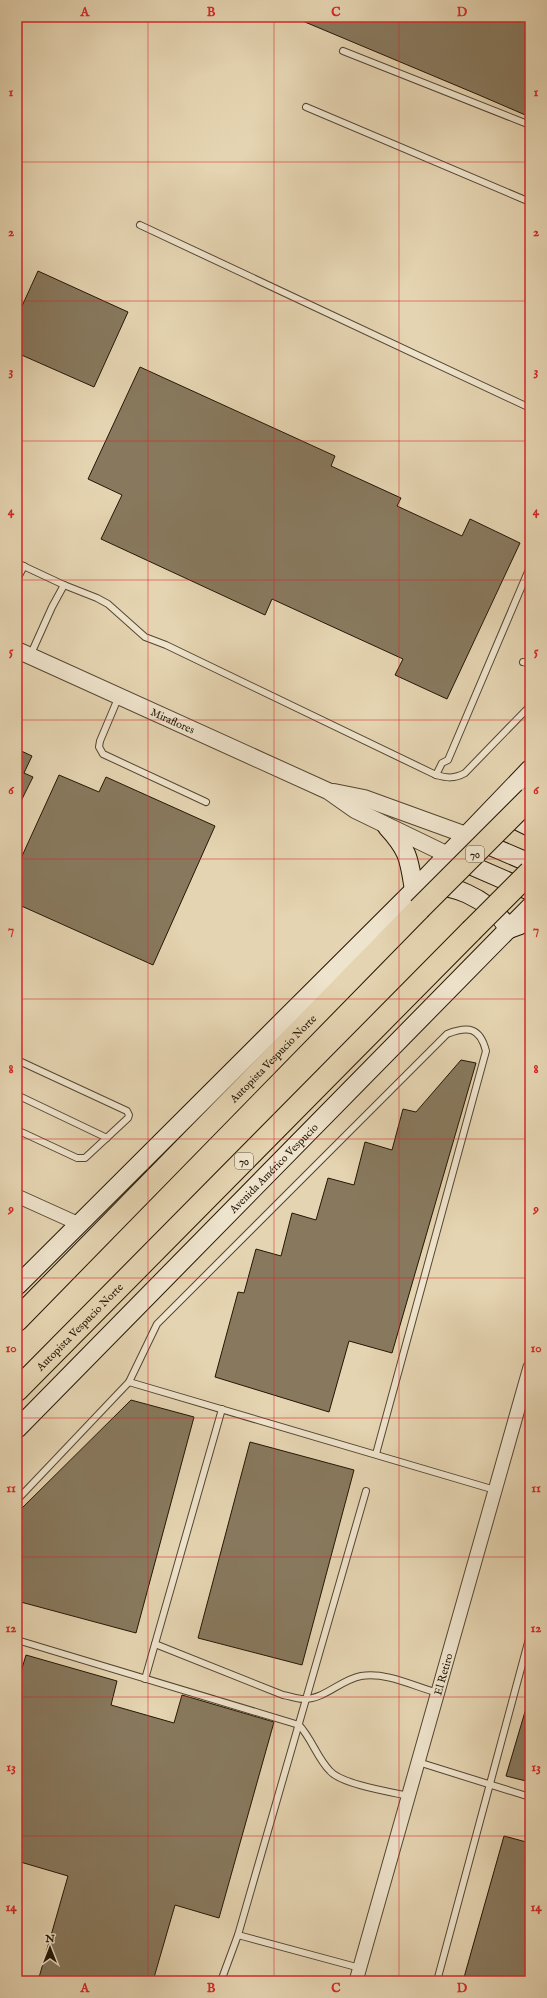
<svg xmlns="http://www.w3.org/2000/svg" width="547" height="1998" viewBox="0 0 547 1998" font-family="'IM FELL English',serif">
<rect width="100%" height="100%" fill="#e5d4b1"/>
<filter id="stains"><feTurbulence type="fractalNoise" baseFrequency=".005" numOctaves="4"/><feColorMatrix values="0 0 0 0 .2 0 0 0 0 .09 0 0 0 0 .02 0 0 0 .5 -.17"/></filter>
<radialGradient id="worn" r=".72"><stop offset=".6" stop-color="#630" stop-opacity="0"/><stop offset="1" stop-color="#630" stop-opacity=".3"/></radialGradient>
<g fill="#88795e" stroke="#231605">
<polygon points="293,17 530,17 530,117 479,95"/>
<polygon points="38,271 128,312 94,387 17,353 17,317"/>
<polygon points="140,367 335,456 331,466 401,498 397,506 462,536 470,519 520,543 447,699 395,675 403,659 272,599 265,615 101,539 122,495 88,479"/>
<polygon points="17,749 32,756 24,773 33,777 17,809"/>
<polygon points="59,775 99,792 106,777 215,826 153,965 17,904 17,867"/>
<polygon points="461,1060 476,1063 392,1353 349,1341 329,1412 215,1377 238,1292 244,1293 256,1249 281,1256 292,1213 316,1220 328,1178 354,1185 365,1142 392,1150 403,1109 416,1112"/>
<polygon points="131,1400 194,1417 136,1633 17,1601 17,1513"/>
<polygon points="250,1442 354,1470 302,1665 198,1638"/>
<polygon points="26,1655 117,1681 111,1705 174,1723 182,1695 274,1722 219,1918 175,1905 153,1981 38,1981 68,1876 17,1861 17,1685"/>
<polygon points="527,1705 530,1705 530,1782 506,1776"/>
<polygon points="504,1836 530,1843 530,1981 463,1981"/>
</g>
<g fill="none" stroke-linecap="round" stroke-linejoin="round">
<g stroke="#544630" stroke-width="8">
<g id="service">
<polyline points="343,51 530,125"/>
<polyline points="306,107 530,202"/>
<polyline points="140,225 530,408"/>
<polyline points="17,563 64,585 97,598 108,604 145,637 166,645 436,775 442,763 448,760 530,567"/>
<polyline points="17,579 24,566"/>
<polyline points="30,656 52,607 64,585"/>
<polyline points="523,662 530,664"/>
<polyline points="119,696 100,741 99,747 103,754 206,802"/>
<path d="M436 775C447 778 454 779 465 773L530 706"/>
<polyline points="17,1060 127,1111 129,1115 128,1118 85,1158 77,1158 17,1130"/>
<polyline points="17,1095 107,1138"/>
<polyline points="129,1382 495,1490"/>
<path d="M17 1500 129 1382 157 1324 447 1034C468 1026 480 1027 486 1051L376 1454"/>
<path d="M17 1640 299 1725C312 1739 317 1758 330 1771 341 1784 390 1792 409 1796"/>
<path d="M155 1644 283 1695C290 1696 297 1699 304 1699 325 1699 340 1680 361 1676 387 1672 413 1686 438 1693"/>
<polyline points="145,1679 222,1409"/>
<polyline points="418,1762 530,1797"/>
<polyline points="238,1935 360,1968"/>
<polyline points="221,1981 238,1935 366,1491"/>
<polyline points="437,1981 530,1635"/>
</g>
</g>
<g stroke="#544630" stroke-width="15">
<g id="minor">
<polyline points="17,1196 79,1224"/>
<path id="s1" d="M356 1981 530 1367"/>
</g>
</g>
<g stroke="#544630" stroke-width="18">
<g id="tertiary">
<path id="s2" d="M17 650 328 791 355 810 448 855"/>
<polyline points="334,792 364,798 466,835"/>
</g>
</g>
<g stroke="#231605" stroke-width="20">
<g id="secondary">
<polyline points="505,806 518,821 530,827"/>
<path d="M387 827C409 851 409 859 414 890 448 877 490 900 509 929L520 925"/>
<polyline points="474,839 530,863"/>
<polyline points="454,858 530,891"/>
<polyline points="17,1286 414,890 530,769"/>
<path id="s3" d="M17 1429 530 907"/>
</g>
</g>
<g stroke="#231605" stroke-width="24">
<g id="motorway">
<path id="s4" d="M17 1320 419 909"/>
<path id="s5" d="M17 1390 471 931"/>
</g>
</g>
<use href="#service" stroke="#eee3cc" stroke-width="6"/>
<use href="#minor" stroke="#eee3cc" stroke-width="13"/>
<use href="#tertiary" stroke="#eee3cc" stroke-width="16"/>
<use href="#secondary" stroke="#eee3cc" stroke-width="18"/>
<use href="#motorway" stroke="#e5d4b1" stroke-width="22"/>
<g stroke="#231605" stroke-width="24" stroke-linecap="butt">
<g id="motorway-bridge">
<polyline points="419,909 530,798"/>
<polyline points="471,931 530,872"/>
</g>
</g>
<use href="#motorway-bridge" stroke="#e5d4b1" stroke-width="22"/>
</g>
<path fill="none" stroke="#d62828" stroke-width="1" stroke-opacity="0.55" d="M148 17V1981M274 17V1981M399 17V1981M17 162H530M17 301H530M17 441H530M17 580H530M17 720H530M17 859H530M17 999H530M17 1139H530M17 1278H530M17 1418H530M17 1557H530M17 1697H530M17 1836H530"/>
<g text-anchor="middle" stroke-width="3" stroke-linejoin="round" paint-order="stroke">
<g fill="#eee3cc" stroke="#605441" stroke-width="1">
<rect x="466" y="846" width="18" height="16" rx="3"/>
<rect x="235" y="1153" width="18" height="16" rx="3"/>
</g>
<g font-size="10" font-weight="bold" fill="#231605">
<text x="475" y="858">70</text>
<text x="244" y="1165">70</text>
</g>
<g font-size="11" fill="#231605" stroke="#eee3cc">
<text dy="4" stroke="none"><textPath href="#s2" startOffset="171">Miraflores</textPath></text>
<text dy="4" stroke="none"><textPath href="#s4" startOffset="366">Autopista Vespucio Norte</textPath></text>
<text dy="4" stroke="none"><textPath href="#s3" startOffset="366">Avenida Américo Vespucio</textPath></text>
<text dy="4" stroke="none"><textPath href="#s5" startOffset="89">Autopista Vespucio Norte</textPath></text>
<text dy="4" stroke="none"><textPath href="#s1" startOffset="319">El Retiro</textPath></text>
</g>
</g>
<rect width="547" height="1998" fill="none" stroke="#e5d4b1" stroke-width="44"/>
<g transform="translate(50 1948)" stroke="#eee3cc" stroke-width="3" paint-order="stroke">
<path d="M0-3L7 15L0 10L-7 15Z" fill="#231605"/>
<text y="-6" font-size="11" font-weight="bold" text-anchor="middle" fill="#231605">N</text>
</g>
<rect x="22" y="22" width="503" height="1954" fill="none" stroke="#d62828" stroke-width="1.5"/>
<g font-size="13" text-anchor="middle" font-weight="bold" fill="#d62828">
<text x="85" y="16">A</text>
<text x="211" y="16">B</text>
<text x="336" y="16">C</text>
<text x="462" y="16">D</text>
<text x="11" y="96">1</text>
<text x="536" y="96">1</text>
<text x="11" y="236">2</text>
<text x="536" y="236">2</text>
<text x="11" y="375">3</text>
<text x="536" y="375">3</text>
<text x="11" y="515">4</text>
<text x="536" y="515">4</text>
<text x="11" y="655">5</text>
<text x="536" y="655">5</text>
<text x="11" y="794">6</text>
<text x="536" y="794">6</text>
<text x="11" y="934">7</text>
<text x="536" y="934">7</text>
<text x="11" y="1073">8</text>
<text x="536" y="1073">8</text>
<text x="11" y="1213">9</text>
<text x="536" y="1213">9</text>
<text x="11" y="1352">10</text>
<text x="536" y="1352">10</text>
<text x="11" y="1492">11</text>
<text x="536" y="1492">11</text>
<text x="11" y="1632">12</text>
<text x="536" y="1632">12</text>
<text x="11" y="1771">13</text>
<text x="536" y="1771">13</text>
<text x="11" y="1911">14</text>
<text x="536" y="1911">14</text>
<text x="85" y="1992">A</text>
<text x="211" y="1992">B</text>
<text x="336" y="1992">C</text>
<text x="462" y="1992">D</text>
</g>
<rect width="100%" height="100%" filter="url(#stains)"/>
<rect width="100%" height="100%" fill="url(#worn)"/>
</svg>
